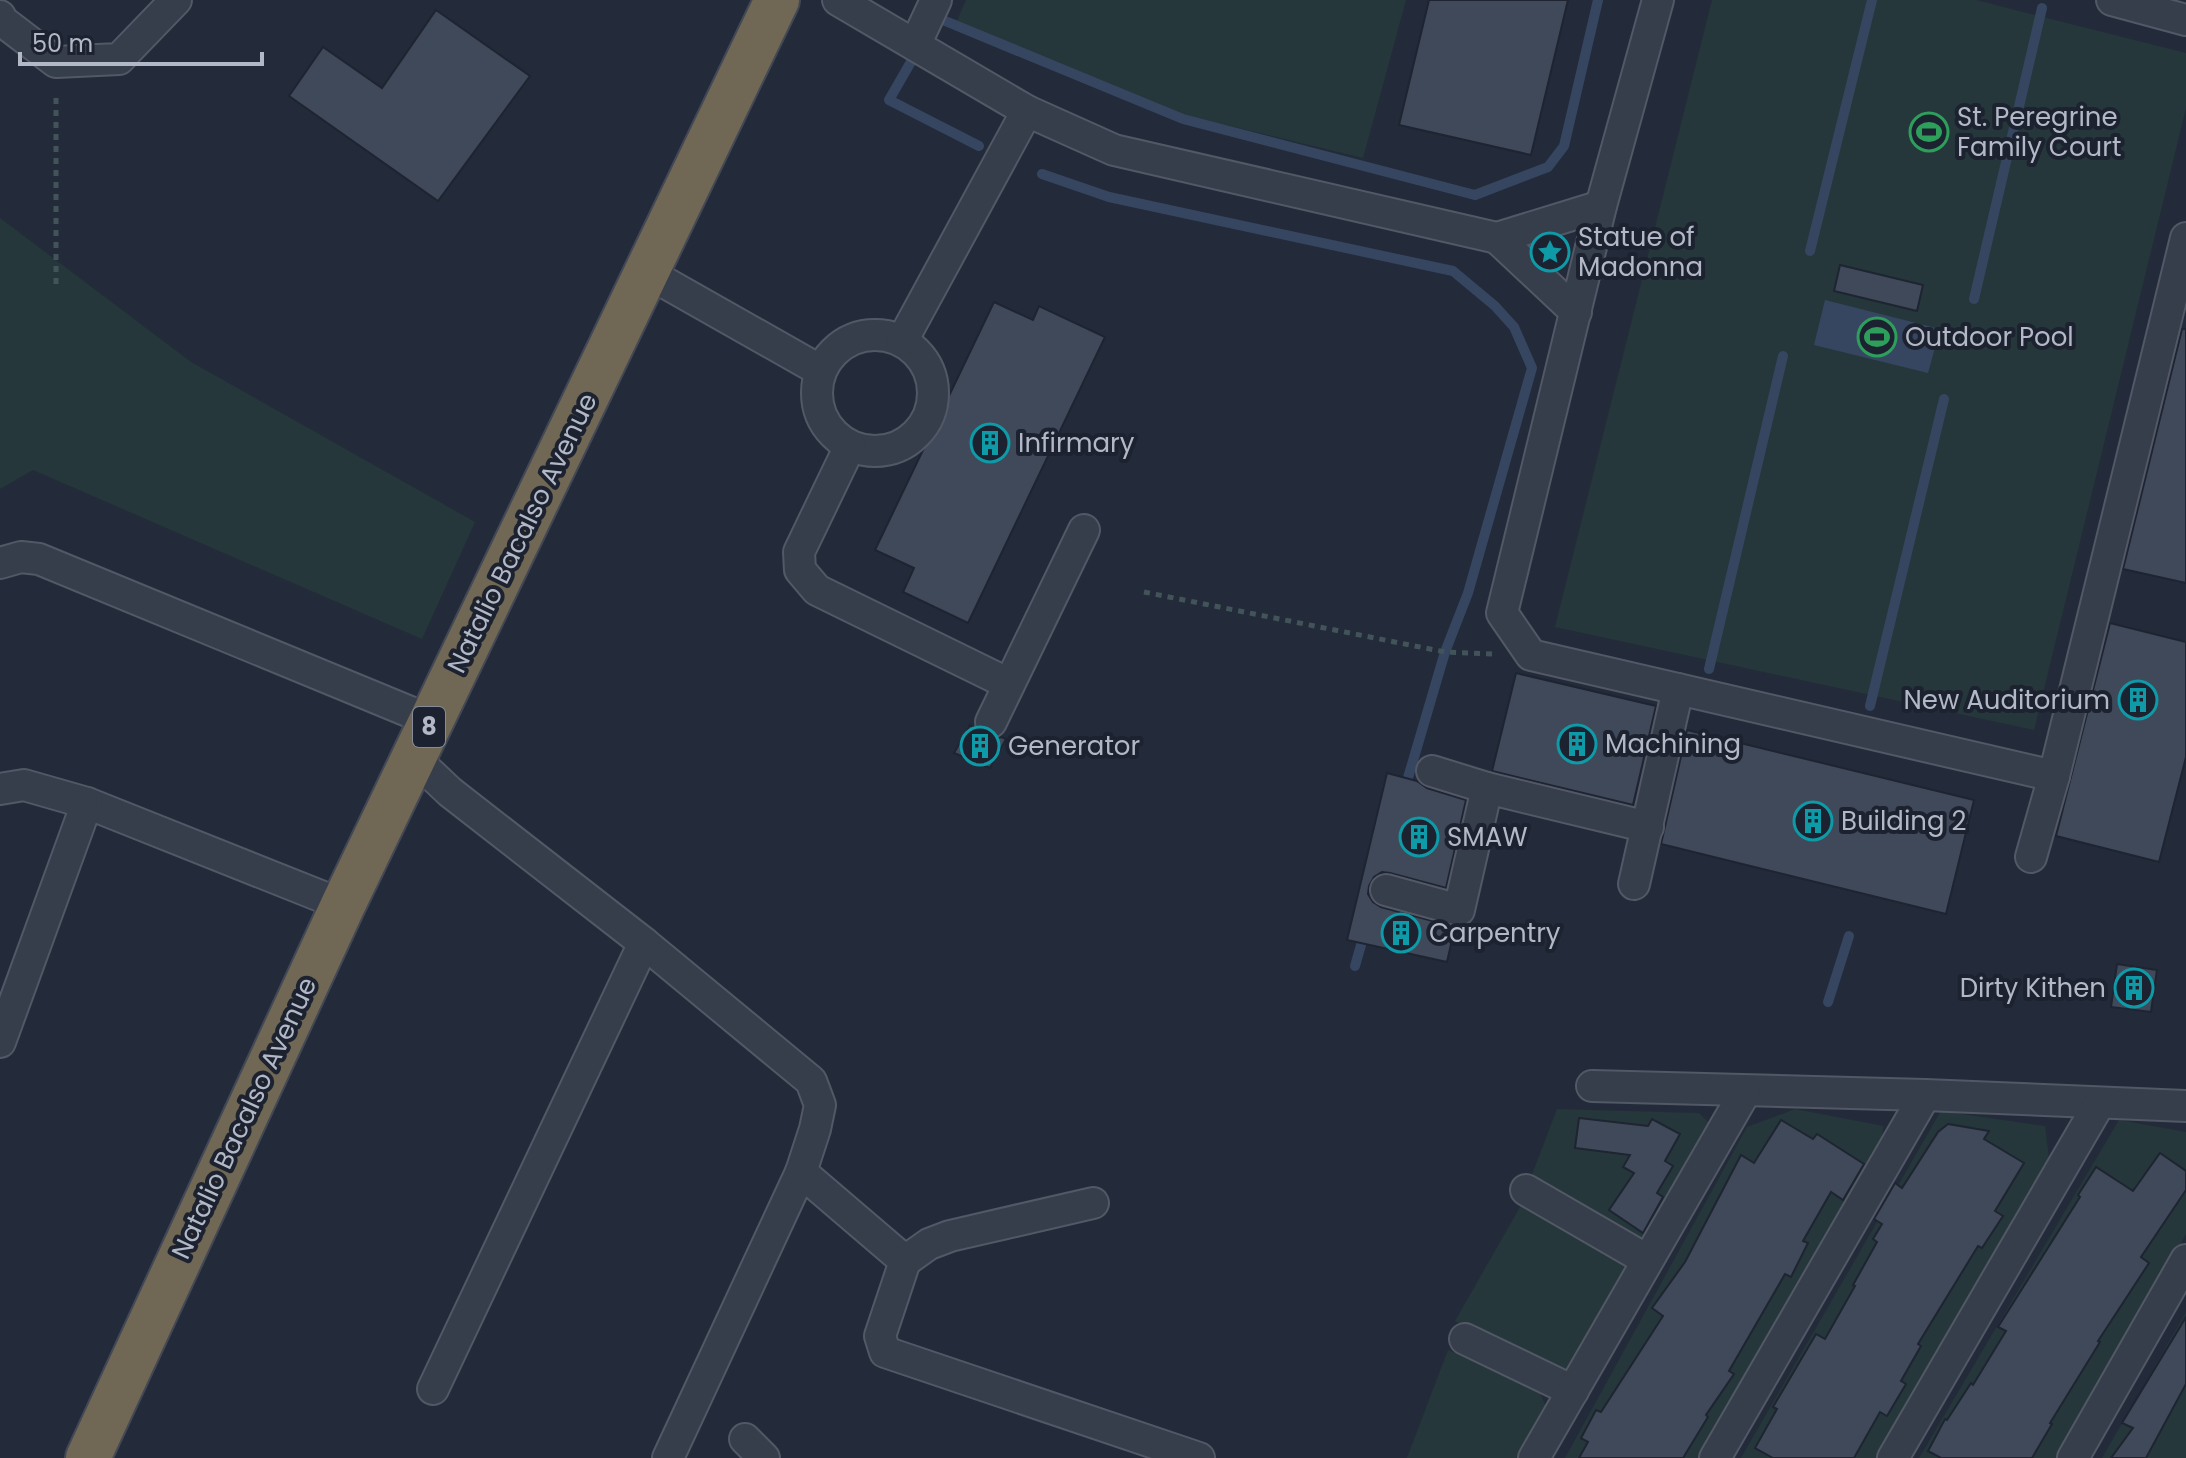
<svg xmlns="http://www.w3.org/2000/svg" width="2186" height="1458" viewBox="0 0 2186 1458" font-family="Poppins,sans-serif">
<rect width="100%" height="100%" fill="#232b3a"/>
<g fill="#25373b">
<polygon points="966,0 1406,0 1363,158 1160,109 1072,78 957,21"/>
<polygon points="1712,0 1976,0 2186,53 2186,108 2034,730 1555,627"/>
<polygon points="0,218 191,362 475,522 422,639 33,470 0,489"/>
<polygon points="1557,1109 1699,1113 1720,1134 1648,1246 1585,1242 1625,1262 1630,1275 1576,1371 1550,1371 1455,1321 1519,1209"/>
<polygon points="1795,1109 1883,1126 1881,1156 1705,1458 1565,1458 1747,1127"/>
<polygon points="1941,1111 2045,1126 2049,1159 1876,1458 1741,1458"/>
<polygon points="2119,1120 2186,1132 2186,1234 2060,1458 1919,1458"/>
<polygon points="2186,1312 2186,1458 2102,1458"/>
<polygon points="1448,1350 1537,1387 1550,1415 1527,1458 1407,1458"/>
</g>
<polygon fill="#364661" points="1825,300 1940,329 1928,373 1814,345"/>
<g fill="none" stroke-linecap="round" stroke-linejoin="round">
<g stroke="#364661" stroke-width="10">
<polyline points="936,22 938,18 1183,119 1475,195 1548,167 1564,146 1598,0"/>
<polyline points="912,60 889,100 979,146"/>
<polyline points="1042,174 1109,197 1453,271 1495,306 1514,327 1532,368 1468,593 1445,652 1405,788"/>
<polyline points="1810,251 1872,0"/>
<polyline points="1974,299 2042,8"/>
<polyline points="1709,669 1783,356"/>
<polyline points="1870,706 1944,399"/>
<polyline points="1355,966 1365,931"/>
<polyline points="1828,1002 1849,936"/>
</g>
</g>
<g fill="#3f4959" stroke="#1e2431" stroke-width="2">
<polygon points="1429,0 1568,0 1531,155 1399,125"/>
<polygon points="436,10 530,76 438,201 289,96 323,47 382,88"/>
<polygon points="1840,265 1923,285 1917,311 1834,291"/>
<polygon points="994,302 1033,320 1039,306 1105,337 968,623 903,592 914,568 875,550"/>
<polygon points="2182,329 2186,329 2186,583 2123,569"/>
<polygon points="2110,623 2186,642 2186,757 2159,862 2056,836"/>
<polygon points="1516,673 1656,706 1633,805 1492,771"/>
<polygon points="970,725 984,738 993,740 1001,737 1006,739 990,768 954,753"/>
<polygon points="1687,730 1974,800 1946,914 1661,844"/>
<polygon points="1387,773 1417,781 1427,788 1466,800 1446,888 1390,873 1382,872 1374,877 1369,886 1368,894 1373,902 1381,907 1455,927 1447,962 1347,940"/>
<polygon points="2117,964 2157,970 2151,1012 2111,1007"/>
<polygon points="1579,1118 1648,1126 1652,1119 1680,1134 1665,1161 1673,1166 1657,1193 1663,1197 1643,1233 1609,1210 1634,1173 1623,1167 1630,1155 1575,1148"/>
<polygon points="1781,1120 1813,1139 1817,1134 1864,1164 1843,1200 1831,1192 1803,1241 1808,1243 1791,1277 1785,1274 1729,1371 1734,1374 1706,1415 1708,1417 1683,1458 1579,1458 1588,1442 1581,1438 1596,1410 1601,1412 1663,1316 1652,1308 1685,1262 1741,1155 1754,1163"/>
<polygon points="1948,1124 1989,1131 1984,1139 2024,1163 1995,1211 2003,1216 1982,1248 1978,1246 1918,1344 1921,1346 1901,1381 1906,1384 1887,1416 1880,1412 1854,1458 1773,1458 1755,1448 1777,1409 1773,1407 1816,1334 1825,1339 1855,1286 1853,1285 1877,1242 1873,1239 1882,1224 1874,1219 1895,1183 1902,1188 1938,1132"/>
<polygon points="2160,1153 2186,1171 2186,1190 2141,1257 2149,1263 2098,1341 2100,1342 2050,1423 2052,1424 2032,1458 1941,1458 1928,1451 1945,1419 1947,1420 1971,1383 1973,1385 2006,1331 1998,1327 2080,1197 2078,1195 2096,1167 2133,1191"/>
<polygon points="2186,1317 2186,1384 2146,1458 2111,1458 2133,1428 2122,1423"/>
</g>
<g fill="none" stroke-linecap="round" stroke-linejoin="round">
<g stroke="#525865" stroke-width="34">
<g id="minor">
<polyline points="838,0 1027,111 1114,150 1497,238"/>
<polyline points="1658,0 1601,206 1502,613 1531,655 2054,776"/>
<polyline points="2112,0 2186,20"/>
<polyline points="0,16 1,20 56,62 119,59 176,0"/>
<polyline points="915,45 936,0"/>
<polyline points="648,273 821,371"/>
<polyline points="1576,312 1497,238 1601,206"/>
<circle cx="875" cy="393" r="58"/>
<polyline points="902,341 1027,111"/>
<polyline points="850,446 799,552 800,570 817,590 1009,684"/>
<polyline points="0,563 21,557 39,559 432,721"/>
<polyline points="991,722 1084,530"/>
<polyline points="414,758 450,792 644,943 811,1081 820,1105 815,1129 801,1172 668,1458"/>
<polyline points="1432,771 1487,788"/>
<polyline points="0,789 24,785 87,803 343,905"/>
<polyline points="2031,857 2054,776 2186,238"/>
<polyline points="1634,884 1678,689"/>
<polyline points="1386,890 1459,910 1487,788 1648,827"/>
<polyline points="0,1042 87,803"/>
<polyline points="1592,1086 1925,1095 2186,1106"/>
<polyline points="801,1172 905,1261 880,1336 885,1352 1199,1458"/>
<polyline points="1526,1190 1647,1260"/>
<polyline points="905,1261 929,1244 950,1236 1093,1203"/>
<polyline points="1465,1339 1573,1391"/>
<polyline points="433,1389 644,943"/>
<polyline points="745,1439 764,1458"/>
<polyline points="1534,1458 1745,1092"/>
<polyline points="1715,1458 1925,1095"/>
<polyline points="1893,1458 2099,1104"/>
<polyline points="2073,1458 2186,1260"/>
</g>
</g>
<g stroke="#424855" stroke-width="48">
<polyline id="highway" points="88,1458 343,905 777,0"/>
</g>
<g stroke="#425459" stroke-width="5" stroke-dasharray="6 6" stroke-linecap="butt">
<polyline points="56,284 56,93"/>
<polyline points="1144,592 1445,652 1493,654"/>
</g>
<use href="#minor" stroke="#363d4b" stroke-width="30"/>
<use href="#highway" stroke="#706754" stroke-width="44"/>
</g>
<defs>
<g id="stadium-ring" transform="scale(2)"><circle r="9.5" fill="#1c222f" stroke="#2e9e5b" stroke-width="1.5"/><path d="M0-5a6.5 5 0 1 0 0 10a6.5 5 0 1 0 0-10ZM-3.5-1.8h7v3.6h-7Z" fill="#2e9e5b"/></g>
<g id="sight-ring" transform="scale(2)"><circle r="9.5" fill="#1c222f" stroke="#0f9aa8" stroke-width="1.5"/><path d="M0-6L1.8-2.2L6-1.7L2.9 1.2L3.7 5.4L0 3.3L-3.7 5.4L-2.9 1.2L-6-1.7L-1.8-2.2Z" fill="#0f9aa8"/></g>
<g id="building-ring" transform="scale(2)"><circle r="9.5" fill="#1c222f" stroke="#0f9aa8" stroke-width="1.5"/><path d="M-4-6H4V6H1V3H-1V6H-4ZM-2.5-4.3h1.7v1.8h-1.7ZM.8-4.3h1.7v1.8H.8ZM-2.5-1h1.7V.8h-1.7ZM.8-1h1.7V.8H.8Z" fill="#0f9aa8"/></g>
</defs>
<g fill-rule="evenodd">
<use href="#stadium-ring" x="1929" y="132"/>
<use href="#sight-ring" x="1550" y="252"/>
<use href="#stadium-ring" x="1877" y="337"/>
<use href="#building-ring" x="990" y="443"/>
<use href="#building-ring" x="2138" y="700"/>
<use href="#building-ring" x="1577" y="744"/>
<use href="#building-ring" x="980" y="746"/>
<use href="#building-ring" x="1813" y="821"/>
<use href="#building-ring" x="1419" y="837"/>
<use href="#building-ring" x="1401" y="933"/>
<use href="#building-ring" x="2134" y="988"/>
</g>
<g text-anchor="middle" stroke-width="8" stroke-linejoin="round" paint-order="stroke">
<rect fill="#1c222f" stroke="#858b99" stroke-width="2" x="413" y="707" width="32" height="40" rx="6"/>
<g font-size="24" font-weight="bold" fill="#b2b8c6">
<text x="429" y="735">8</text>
</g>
<g font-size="26" fill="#b2b8c6" stroke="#1c222f" text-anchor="start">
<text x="1957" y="126">St. Peregrine<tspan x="1957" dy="30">Family Court</tspan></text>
<text x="1578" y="246">Statue of<tspan x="1578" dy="30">Madonna</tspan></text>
<text x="1905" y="346">Outdoor Pool</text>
<text x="1018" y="452">Infirmary</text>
<text x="2110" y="709" text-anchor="end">New Auditorium</text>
<text x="1605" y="753">Machining</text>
<text x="1008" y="755">Generator</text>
<text x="1841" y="830">Building 2</text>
<text x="1447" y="846">SMAW</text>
<text x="1429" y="942">Carpentry</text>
<text x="2106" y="997" text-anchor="end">Dirty Kithen</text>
</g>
<g font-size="26" fill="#b2b8c6" stroke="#1c222f">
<text transform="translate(522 533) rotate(-64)" y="9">Natalio Bacalso Avenue</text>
<text transform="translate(244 1118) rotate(-65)" y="9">Natalio Bacalso Avenue</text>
</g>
</g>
<path d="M20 52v12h242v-12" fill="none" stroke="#b2b8c6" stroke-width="4"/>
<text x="32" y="52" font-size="24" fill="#b2b8c6" stroke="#1c222f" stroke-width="6" paint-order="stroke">50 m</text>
</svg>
